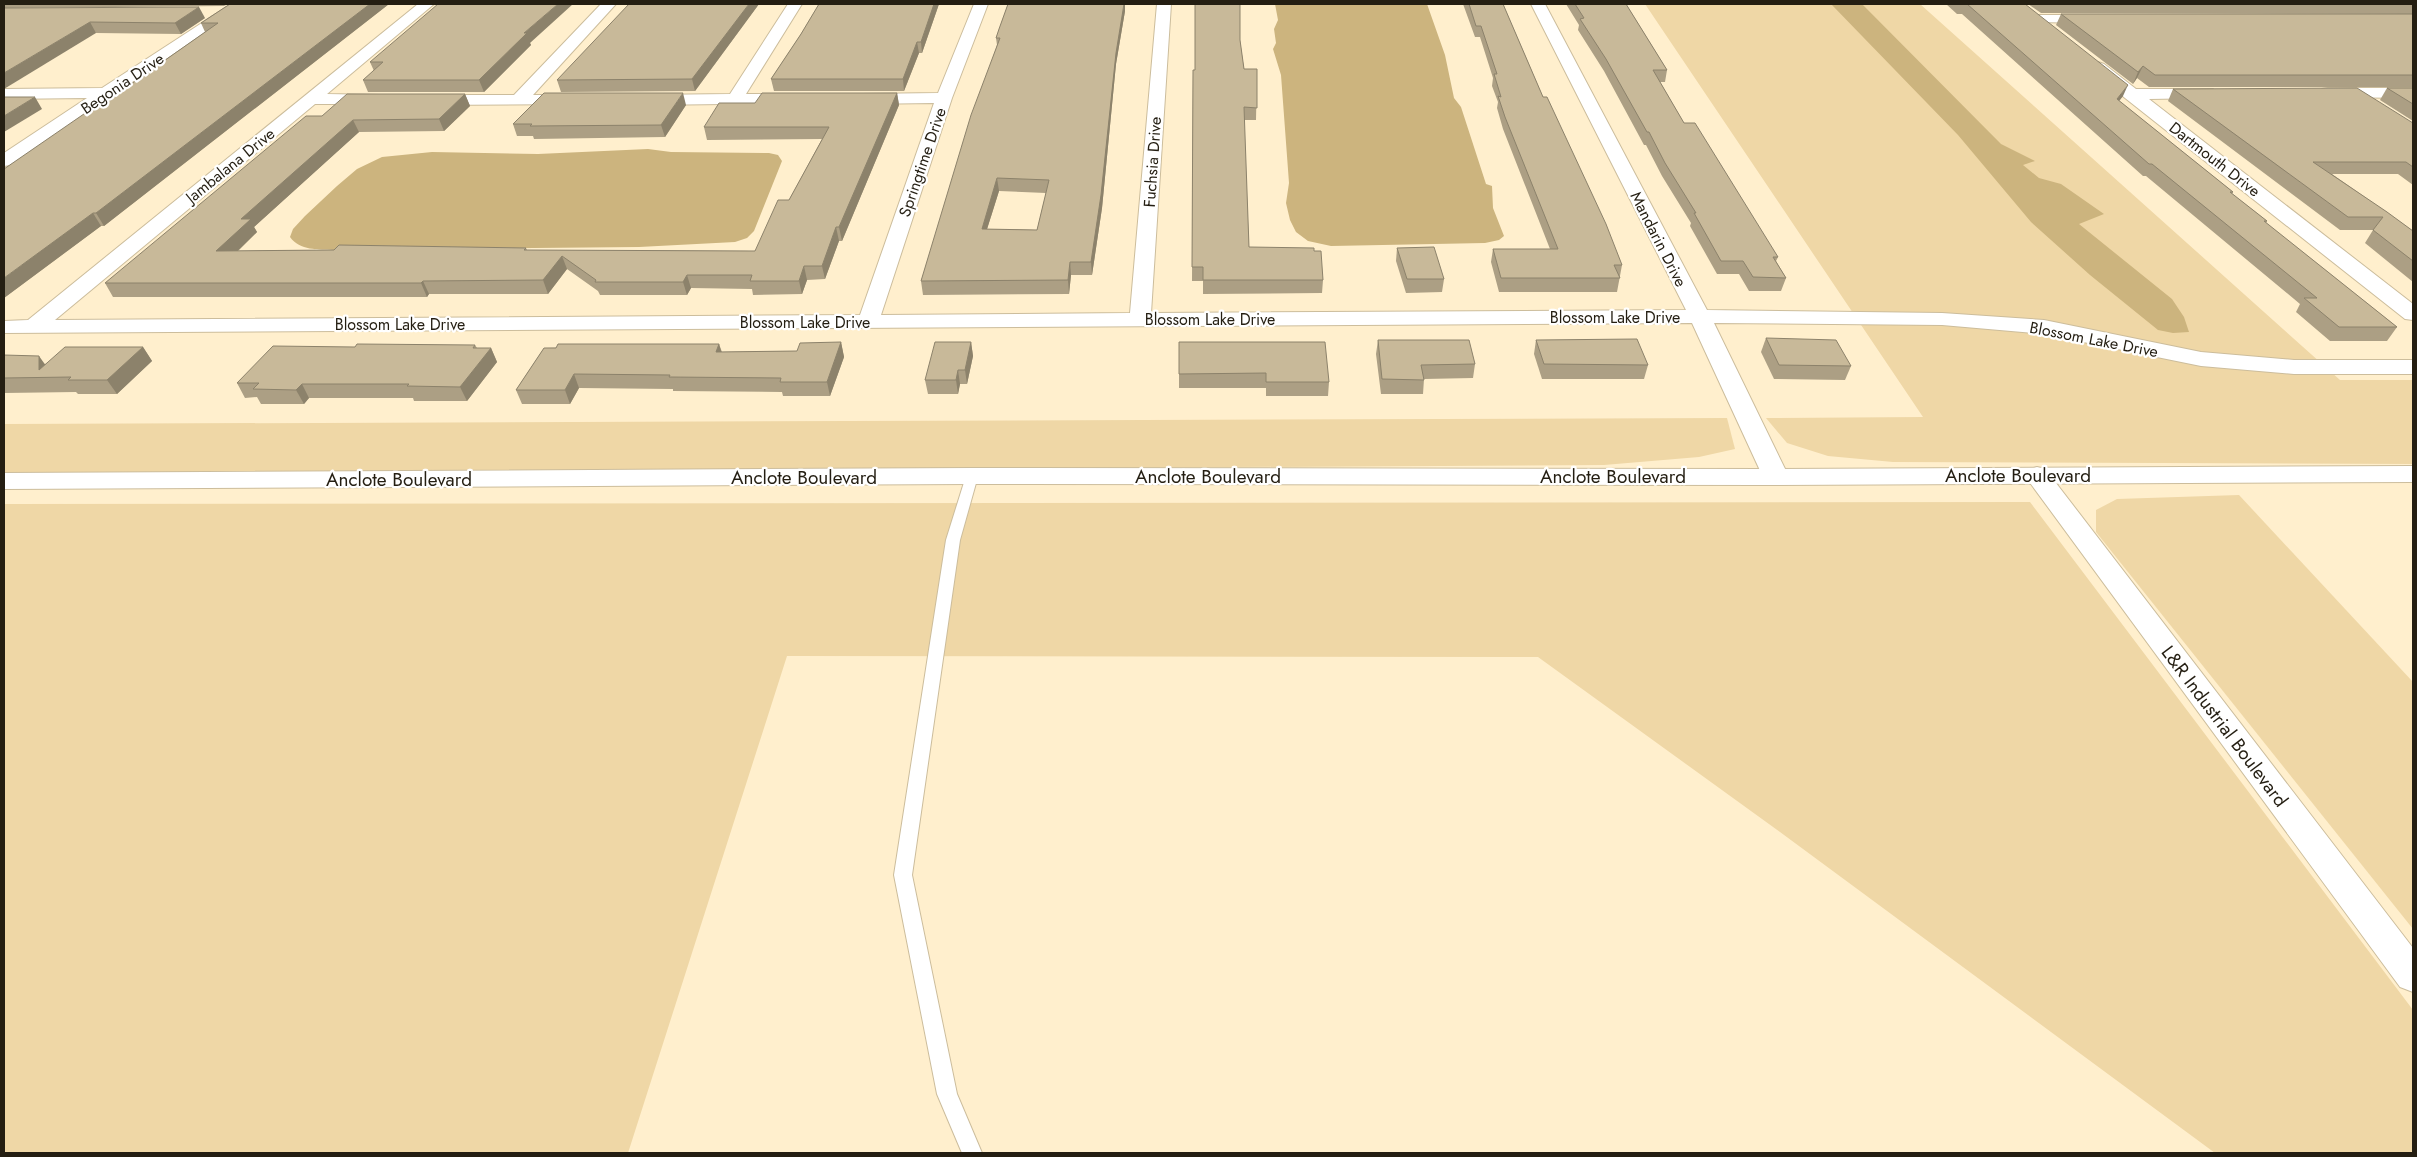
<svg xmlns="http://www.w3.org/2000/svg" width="2417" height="1157" viewBox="0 0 2417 1157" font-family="Jost,sans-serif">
<rect width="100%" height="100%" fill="#ffefcd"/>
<g fill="#efd7a6">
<polygon points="1645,4 1920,4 2340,380 2413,380 2413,464 1893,462 1828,456 1787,443 1766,418 1923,417"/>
<polygon points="1727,418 1735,449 1699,457 1604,465 4,474 4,424"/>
<polygon points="2239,495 2413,682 2413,929 2096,532 2096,510 2117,499"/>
<polygon points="2030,502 2413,1010 2413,1153 2215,1153 1780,832 1538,657 787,656 628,1153 4,1153 4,504"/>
</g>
<g fill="#ccb47e">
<polygon points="1275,4 1427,4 1445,55 1454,98 1461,107 1486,184 1492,186 1493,208 1504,236 1499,240 1485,243 1331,246 1308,241 1296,232 1290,220 1286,203 1289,183 1281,75 1273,49 1276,43 1274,29 1278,20"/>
<polygon points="1831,4 1862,4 2001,144 2035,161 2023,165 2039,178 2061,184 2104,214 2079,224 2172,299 2184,317 2189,332 2173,333 2158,330 2090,275 2031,222 1958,135"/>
<path d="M648 149 671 152 769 153 778 155 782 161 754 231 747 238 735 242 639 247 334 250C318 249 300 251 290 237L293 229 305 216 337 186 357 169 382 157 432 152 538 154Z"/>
</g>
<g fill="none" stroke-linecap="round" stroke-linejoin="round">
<g stroke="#ccbd9c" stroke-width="2">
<polygon id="lane" points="972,472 978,476 960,540 912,875 957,1094 982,1153 962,1153 937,1094 894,875 946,540 966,476"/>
</g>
<g stroke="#ccbd9c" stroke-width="2">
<g id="street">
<polygon points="231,4 247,4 10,165 4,166 4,153 87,98 4,99 4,89 102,88"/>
<polygon points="418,4 434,4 327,94 379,95 385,96 387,100 385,104 315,104 55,320 860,315 934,103 862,104 856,103 854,99 856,95 862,94 938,93 974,4 988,4 952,98 881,315 1130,313 1157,4 1171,4 1151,313 1686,310 1531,4 1545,4 1707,310 1942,313 2044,320 2201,352 2294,360 2413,360 2413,374 2294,374 2201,366 2044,334 1942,325 1714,323 1789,477 1785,482 1776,485 1767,482 1763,477 1692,323 4,333 4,321 28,320"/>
<polygon points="601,4 616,4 533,95 574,95 580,96 582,100 580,104 429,105 423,104 421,100 423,96 429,95 514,95"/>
<polygon points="788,4 802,4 746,94 796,94 802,95 804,99 802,103 647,105 641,104 639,100 641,96 647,95 730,94"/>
<polygon points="2037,15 2096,15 2103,19 2096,23 2032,22 2030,19"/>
<polygon points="2098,62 2104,64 2136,89 2213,89 2215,93 2213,97 2207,98 2149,99 2413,304 2413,320 2405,319 2125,98 2092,70 2090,67 2092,64"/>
<polygon points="2328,88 2413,88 2413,98 2322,97 2320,93 2322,89"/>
<polygon points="2037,467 2046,470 2413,948 2413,992 2400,987 2028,480 2024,475 2028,470"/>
</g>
</g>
<g stroke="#ccbd9c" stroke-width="2">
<polygon id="secondary" points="2413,466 2413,482 1776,485 972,484 4,489 4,473 972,468 1776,469"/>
</g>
<use href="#lane" fill="#fff" fill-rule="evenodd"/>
<use href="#street" fill="#fff" fill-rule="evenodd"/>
<use href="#secondary" fill="#fff" fill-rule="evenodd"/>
</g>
<g fill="#ac9f84" fill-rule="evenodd">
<polygon points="4,4 228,4 224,6 4,8"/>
<polygon points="230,4 389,4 104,226 101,226 4,298 114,96 205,32 201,23"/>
<polygon points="759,4 695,91 561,92 557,80"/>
<polygon points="819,4 939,4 922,53 919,53 904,91 774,91 771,79 801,34"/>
<path d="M1008 4H1125V11L1116 64 1102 208 1092 275H1071L1069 294 923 295 921 281 997 45 996 38ZM999 191 1046 193 1037 230 987 229Z"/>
<polygon points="1463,4 1503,4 1543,97 1622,265 1617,292 1499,292 1491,262 1493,249 1550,249 1503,129 1497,108 1498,102 1492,86 1493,78 1480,37 1475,37"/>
<polygon points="1566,4 1626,4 1667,70 1665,82 1660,82 1684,123 1778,257 1776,261 1786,278 1781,291 1749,291 1739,274 1717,274 1690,226 1691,223 1662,176 1646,145 1644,145 1604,71 1578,30 1579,25"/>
<polygon points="1946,4 2025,4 2123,96 2119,101 2233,192 2232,194 2267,221 2266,223 2397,327 2387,341 2330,341 2296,312 2300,304 2146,176 2143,176 1962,14 1957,14"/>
<polygon points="2028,4 2413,4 2413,14 2041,13"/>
<polygon points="4,8 205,18 181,34 96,33"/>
<polygon points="2061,14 2413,14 2413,87 2149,87 2137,78 2133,84 2056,25"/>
<polygon points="1240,40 1244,69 1257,69 1256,120 1244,120 1249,247 1314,251 1323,280 1322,293 1203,294 1203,281 1192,281 1193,70 1195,70"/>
<polygon points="530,43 531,45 484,92 368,92 363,80 374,71 370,62"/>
<polygon points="2387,88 2413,88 2413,121 2380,100"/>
<polygon points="2173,89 2413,123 2413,185 2398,174 2332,174 2413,231 2413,282 2365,243 2373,230 2340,230 2168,101"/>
<polygon points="897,93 899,105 842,241 839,241 825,279 807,280 802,294 753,295 752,289 691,288 687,295 600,295 598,291 567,269 548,294 429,294 427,297 113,297 105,283 322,116 465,94 470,106 444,131 359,132 254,227 257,232 238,251 526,248 527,250 755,251 789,200 822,139 707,140 704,127 755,103"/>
<polygon points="686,105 665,137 534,139 533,136 517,136 513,124"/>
<polygon points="1397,248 1444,279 1442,292 1406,293 1396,261"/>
<polygon points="1766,338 1851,366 1845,380 1774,379 1761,352"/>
<polygon points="1378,340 1475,364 1473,378 1424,379 1423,394 1381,394 1376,354"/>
<polygon points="1536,340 1648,365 1644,379 1542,379 1534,354"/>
<polygon points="841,342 844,357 830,396 783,396 782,392 673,391 673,389 579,388 570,404 522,404 516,390 544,348 719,344 722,352 797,351"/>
<polygon points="971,342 973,356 967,384 960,384 958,394 928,394 925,380"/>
<polygon points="1179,342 1329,382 1328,396 1266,396 1266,388 1179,388"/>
<polygon points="475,345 477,348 491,348 497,362 467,401 414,401 413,398 309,398 304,404 261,404 257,397 245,398 237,383"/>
<polygon points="143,347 152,361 117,394 78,394 76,392 4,393 4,355 45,364"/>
</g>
<g fill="#8c826b">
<polygon points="370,4 389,4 104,226 96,213"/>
<polygon points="558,4 573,4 530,43 531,45 484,92 479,80 524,33"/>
<polygon points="749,4 759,4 695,91 692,79"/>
<polygon points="934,4 939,4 922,53 921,42"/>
<polygon points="1124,4 1125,4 1125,11 1116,64 1102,208 1092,275 1091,262 1116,53"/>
<polygon points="199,7 205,18 181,34 175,23"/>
<polygon points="90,22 96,33 4,89 4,73"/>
<polygon points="917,42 919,53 904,91 903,79"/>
<polygon points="2143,66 2137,78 2133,84 2138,72"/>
<polygon points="2128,85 2123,96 2111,111 2117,99"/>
<polygon points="683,93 686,105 665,137 661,125"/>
<polygon points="897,93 899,105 842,241 839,227"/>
<polygon points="465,94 470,106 444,131 439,119"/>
<polygon points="35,97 42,109 4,132 4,116"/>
<polygon points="353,120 359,132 254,227 257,232 224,264 216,251 241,219"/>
<polygon points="997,178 999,191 983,242 982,229"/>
<polygon points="93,213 101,226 4,298 4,278"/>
<polygon points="836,227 839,241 825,279 822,266"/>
<polygon points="562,256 567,269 548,294 543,280"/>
<polygon points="1070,262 1071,275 1069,294 1068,280"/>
<polygon points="804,266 807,280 802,294 799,281"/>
<polygon points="687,275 691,288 687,295 683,282"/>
<polygon points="423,281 429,294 427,297 421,283"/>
<polygon points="841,342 844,357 830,396 827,382"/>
<polygon points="971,342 973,356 967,384 965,370"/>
<polygon points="719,344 723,358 716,352"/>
<polygon points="143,347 152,361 117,394 107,380"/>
<polygon points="491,348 497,362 467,401 460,387"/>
<polygon points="39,356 49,370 39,370"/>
<polygon points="958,370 960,384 958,394 956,380"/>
<polygon points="574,374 579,388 570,404 565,390"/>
<polygon points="302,384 309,398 304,404 296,390"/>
</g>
<g fill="#c8b999" stroke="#8c826b" fill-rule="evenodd">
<polygon points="230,4 370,4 96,213 93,213 4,278 4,169 110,96 114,96 218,23 201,23"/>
<polygon points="438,4 558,4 524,33 527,33 479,80 363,80 383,62 370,62"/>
<polygon points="629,4 749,4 692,79 557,80"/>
<polygon points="819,4 934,4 921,42 917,42 903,79 771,79 801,34"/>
<path d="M1008 4H1124L1116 53 1101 195 1091 262H1070L1068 280 921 281 971 115 1000 38H996L999 29ZM997 178 1049 180 1037 230 982 229Z"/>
<polygon points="1195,4 1240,4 1240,40 1244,69 1257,69 1257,108 1244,107 1249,247 1314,248 1314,251 1321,251 1323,280 1203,280 1203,267 1192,267 1193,70 1195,70"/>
<polygon points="1469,4 1503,4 1543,97 1547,97 1606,224 1622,265 1614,265 1620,278 1501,278 1493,249 1558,249 1505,117 1498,96 1501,97 1494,74 1497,74 1481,26 1476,26"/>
<polygon points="1575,4 1626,4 1667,70 1653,70 1684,123 1695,123 1778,257 1773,257 1786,278 1753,277 1743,261 1721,261 1694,213 1696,213 1665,163 1649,132 1647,132 1606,59 1580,19 1584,18"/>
<polygon points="1967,4 2025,4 2128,85 2117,99 2233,192 2230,192 2267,221 2264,221 2397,327 2339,327 2304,298 2317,298 2152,164 2149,164"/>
<polygon points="199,7 175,23 90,22 4,73 4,8"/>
<polygon points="2061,14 2413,14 2413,75 2155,75 2143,66 2138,72"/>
<polygon points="2357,88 2413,123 2413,167 2406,162 2313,162 2387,212 2413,231 2413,261 2373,230 2383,217 2348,217 2173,89"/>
<polygon points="2387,88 2413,88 2413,104"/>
<polygon points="544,93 683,93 661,125 530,126 532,124 513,124"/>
<polygon points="762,93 897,93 839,227 836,227 822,266 804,266 799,281 750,281 752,275 687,275 683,282 595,282 596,280 562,256 543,280 423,281 421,283 105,283 306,116 322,116 347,94 465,94 439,119 353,120 241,219 251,219 216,251 334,250 339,245 526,248 524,250 755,251 778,200 789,200 829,127 704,127 719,103 755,103"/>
<polygon points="4,97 35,97 4,116"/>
<polygon points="1434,247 1444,279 1407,279 1397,248"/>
<polygon points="1766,338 1836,340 1851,366 1779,365"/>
<polygon points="1637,339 1648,365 1544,364 1536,340"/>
<polygon points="1378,340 1469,340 1475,364 1421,365 1424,380 1382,379"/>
<polygon points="841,342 827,382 780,382 781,378 669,377 670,375 574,374 565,390 516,390 544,348 556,348 558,344 719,344 716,352 797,351 800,343"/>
<polygon points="935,342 971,342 965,370 958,370 956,380 925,380"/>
<polygon points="1179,342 1325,342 1329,382 1266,382 1266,373 1179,374"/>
<polygon points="357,344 475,345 473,348 491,348 460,387 407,386 409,384 302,384 296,390 253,389 259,383 237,383 273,346 355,347"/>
<polygon points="65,347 143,347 107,380 68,380 71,377 4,378 4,355 39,356 39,370"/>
</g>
<g text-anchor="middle" stroke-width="4.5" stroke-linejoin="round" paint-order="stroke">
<g font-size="16" fill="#241e12" stroke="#fff">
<text transform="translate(122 83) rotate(-34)" y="6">Begonia Drive</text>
<text transform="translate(2215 159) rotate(38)" y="6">Dartmouth Drive</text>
<text transform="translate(922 162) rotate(-71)" y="6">Springtime Drive</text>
<text transform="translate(1152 162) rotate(-86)" y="6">Fuchsia Drive</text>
<text transform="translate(230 165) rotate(-39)" y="6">Jambalana Drive</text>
<text transform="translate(1659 239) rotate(63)" y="6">Mandarin Drive</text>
<text x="1615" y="323">Blossom Lake Drive</text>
<text x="1210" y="325">Blossom Lake Drive</text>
<text x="805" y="328">Blossom Lake Drive</text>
<text x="400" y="330">Blossom Lake Drive</text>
<text transform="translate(2094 339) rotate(11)" y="6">Blossom Lake Drive</text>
</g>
<g font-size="19" fill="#241e12" stroke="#fff">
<text x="2018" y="482">Anclote Boulevard</text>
<text x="1208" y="483">Anclote Boulevard</text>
<text x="1613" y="483">Anclote Boulevard</text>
<text x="804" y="484">Anclote Boulevard</text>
<text x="399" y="486">Anclote Boulevard</text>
<text transform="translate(2225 726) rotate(53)" y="7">L&amp;R Industrial Boulevard</text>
</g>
</g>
<rect width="2417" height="1157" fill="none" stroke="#241e12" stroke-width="10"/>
</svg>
